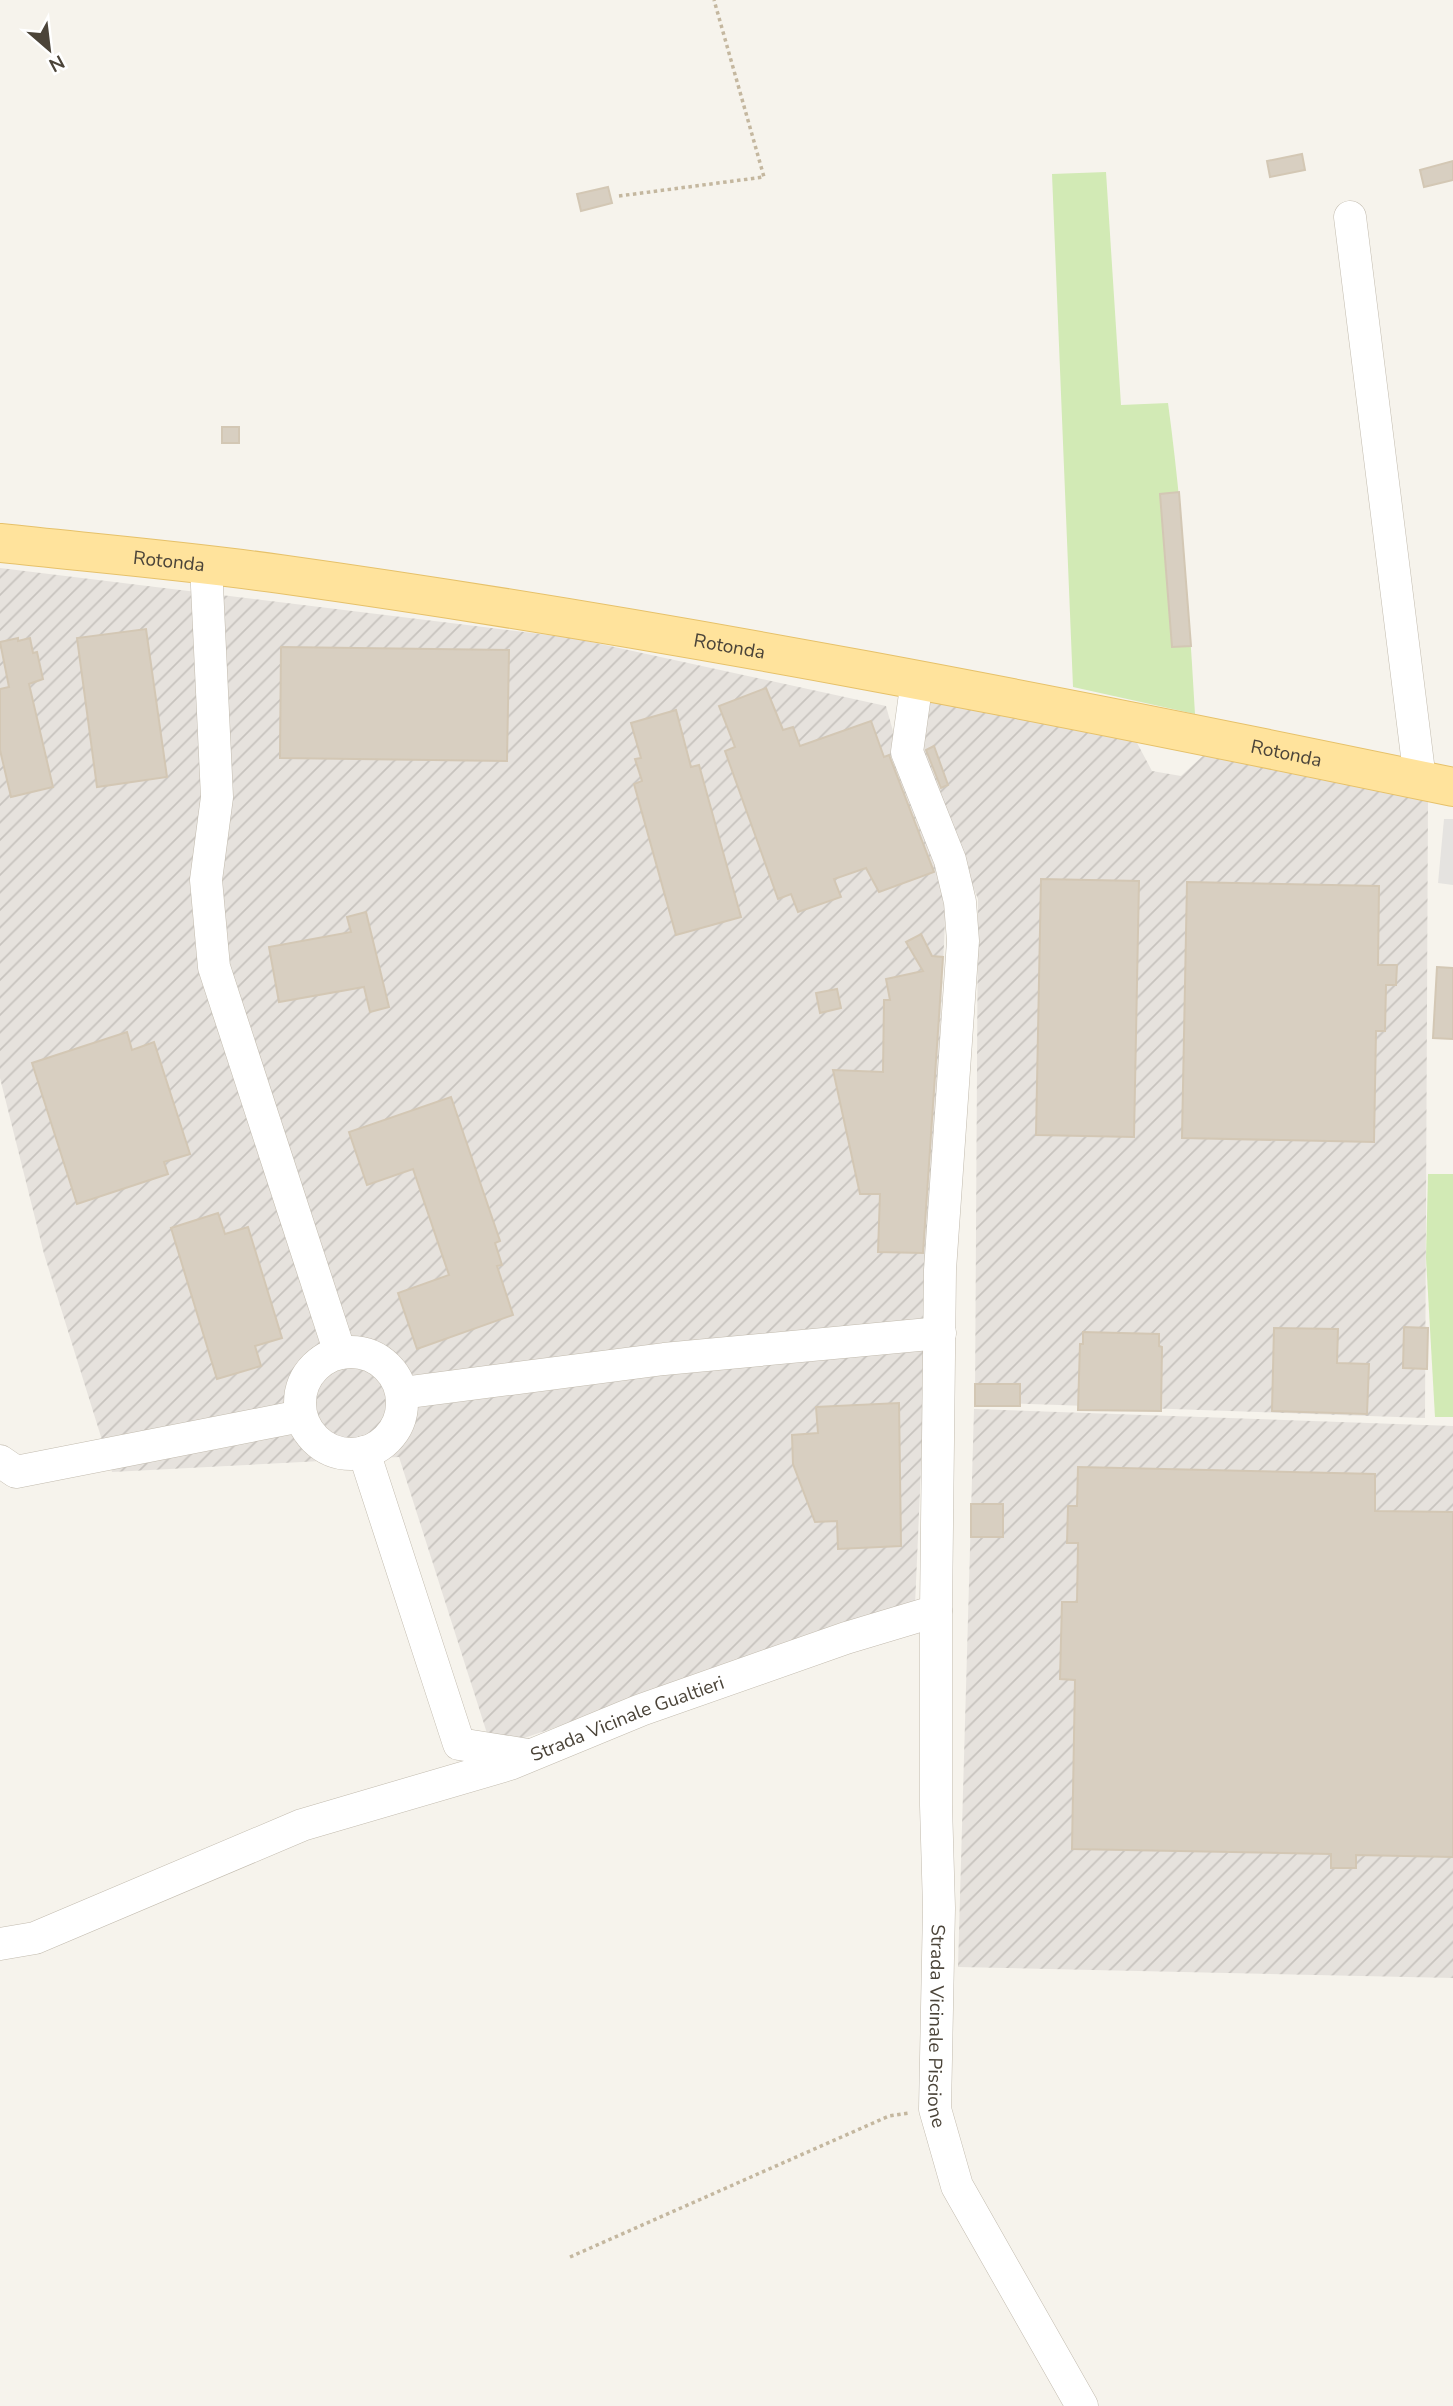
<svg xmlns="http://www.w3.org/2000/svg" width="1453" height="2406" viewBox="0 0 1453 2406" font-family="'Nunito Sans',sans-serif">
<defs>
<pattern id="industrial-furrows" width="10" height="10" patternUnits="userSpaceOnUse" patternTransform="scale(1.75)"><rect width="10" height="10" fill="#e6e2dd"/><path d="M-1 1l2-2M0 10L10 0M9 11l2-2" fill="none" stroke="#c7c3be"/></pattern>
</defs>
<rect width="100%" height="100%" fill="#f6f3ec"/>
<g fill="url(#industrial-furrows)">
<polygon points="0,568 573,638 886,706 899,753 947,875 915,1605 492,1749 399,1457 112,1472 44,1254 0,1078"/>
<polygon points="925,695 1136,741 1152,771 1181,776 1206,753 1428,799 1425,1418 975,1402 978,899 919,754"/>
<polygon points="974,1409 1453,1426 1453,1978 958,1967"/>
</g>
<g fill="#d2eab5">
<path d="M1106 172 1121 405 1168 403C1182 506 1189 610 1195 714L1073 687 1052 174Z"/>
<polygon points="1428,1174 1453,1174 1453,1417 1435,1417 1426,1258"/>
</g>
<polygon fill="#e5e3e0" points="1444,819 1453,819 1453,885 1438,883"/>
<g fill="#d8cfc1" stroke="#d3c7b4" stroke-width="2">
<polygon points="1302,154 1305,170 1270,177 1267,161"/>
<polygon points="1453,161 1453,180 1424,187 1420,170"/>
<polygon points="608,187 612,203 581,211 577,194"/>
<rect x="222" y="427" width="17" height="16"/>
<polygon points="1179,492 1191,646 1172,647 1160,494"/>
<polygon points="146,629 167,777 97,787 77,638"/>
<polygon points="18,638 18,641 30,638 33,653 37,652 43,679 29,684 53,787 11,797 0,750 0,689 9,687 0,642"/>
<polygon points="281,647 509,650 507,761 280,758"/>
<polygon points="766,688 783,730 793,727 800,746 871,721 884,757 889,755 934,872 879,892 866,868 834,879 841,897 798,912 791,894 778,899 725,751 735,747 719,706"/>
<polygon points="676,710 691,767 699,765 741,917 676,935 634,784 642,781 635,759 641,758 631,723"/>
<polygon points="934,746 948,785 941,788 926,750"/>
<polygon points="1041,879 1139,881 1134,1137 1036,1135"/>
<polygon points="1187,882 1379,886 1378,965 1397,965 1396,985 1386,985 1385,1031 1376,1031 1374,1142 1182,1138"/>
<polygon points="366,912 389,1007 370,1012 364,987 279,1002 269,947 351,932 347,917"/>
<polygon points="921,934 932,956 943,957 923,1253 878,1252 880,1194 860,1194 833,1070 883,1072 884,1000 890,1000 886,979 923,971 906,942"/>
<polygon points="1437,967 1453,968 1453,1039 1433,1038"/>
<polygon points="837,989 841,1008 820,1013 816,993"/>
<polygon points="127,1032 132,1050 154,1042 190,1154 164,1162 168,1174 77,1204 32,1063"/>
<polygon points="451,1097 500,1241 495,1243 502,1265 497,1266 513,1315 417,1349 398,1293 449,1275 413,1169 367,1185 349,1132"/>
<polygon points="218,1213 225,1234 248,1227 282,1338 255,1346 261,1366 217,1379 171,1228"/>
<polygon points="1404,1327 1428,1328 1427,1369 1403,1368"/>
<polygon points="1274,1328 1338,1329 1337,1363 1369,1364 1367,1414 1272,1411"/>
<polygon points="1083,1332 1159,1334 1159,1346 1162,1347 1161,1411 1078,1410 1080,1344 1083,1344"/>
<rect x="975" y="1384" width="45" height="22"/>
<polygon points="899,1403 901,1546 838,1549 837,1521 815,1522 793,1464 792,1435 818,1433 816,1407"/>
<polygon points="1078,1467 1375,1474 1375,1511 1453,1512 1453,1857 1356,1855 1356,1868 1331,1868 1331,1854 1072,1849 1075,1680 1060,1679 1062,1602 1077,1602 1078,1543 1067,1543 1068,1506 1077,1506"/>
<rect x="971" y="1504" width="32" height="33"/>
</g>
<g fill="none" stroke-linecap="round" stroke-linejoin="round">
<g stroke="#c2bbae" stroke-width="33">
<g id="minor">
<polyline points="1350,217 1420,780"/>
<polyline points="206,565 217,797 206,880 214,967 340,1353"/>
<circle cx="351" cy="1403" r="51"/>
<polyline points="402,1393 664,1359 940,1333"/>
<polyline points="364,1452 459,1744 528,1755"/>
<polyline points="0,1461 16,1472 301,1416"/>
<path id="s1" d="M936 1611V1805L939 1908 935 2109 957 2186 1082 2406"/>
<path id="s2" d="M0 1944 35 1938 302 1825 510 1764 641 1710 846 1638 936 1611 940 1270 963 941 960 902 950 860 907 752 917 680"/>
</g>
</g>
<g stroke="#e6c16a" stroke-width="40">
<g id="major">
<path id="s3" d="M0 543C93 553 187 561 280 574 673 629 1064 706 1453 787"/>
</g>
</g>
<g stroke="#c4b79f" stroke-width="3.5" stroke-dasharray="3.5 3.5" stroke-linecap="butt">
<polyline points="619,196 764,177 714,0"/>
<polyline points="570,2257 889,2116 909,2113"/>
</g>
<use href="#minor" stroke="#fff" stroke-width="32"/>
<use href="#major" stroke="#ffe39c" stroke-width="38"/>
</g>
<g text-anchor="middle" stroke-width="7" stroke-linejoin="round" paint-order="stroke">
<g font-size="19" fill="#4b4439" stroke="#fff">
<text dy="7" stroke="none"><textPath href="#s3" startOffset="170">Rotonda</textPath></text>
<text dy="7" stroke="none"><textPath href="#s3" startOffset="737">Rotonda</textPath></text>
<text dy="7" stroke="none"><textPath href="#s3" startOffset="1304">Rotonda</textPath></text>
<text dy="7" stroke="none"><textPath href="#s2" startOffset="668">Strada Vicinale Gualtieri</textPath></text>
<text dy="7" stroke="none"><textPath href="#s1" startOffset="415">Strada Vicinale Piscione</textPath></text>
</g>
</g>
<g transform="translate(49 49) rotate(152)" stroke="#ffffff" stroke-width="5" paint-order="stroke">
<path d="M0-5L12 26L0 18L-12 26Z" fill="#4b4439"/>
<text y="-10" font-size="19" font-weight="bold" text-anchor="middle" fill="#4b4439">N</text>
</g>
</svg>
